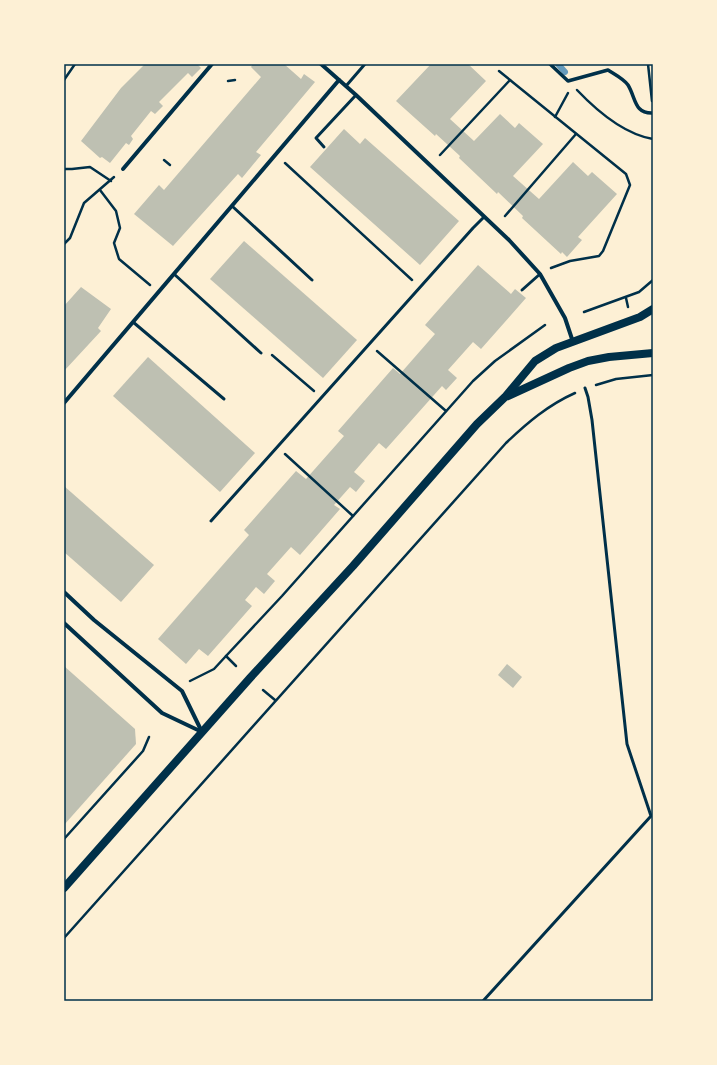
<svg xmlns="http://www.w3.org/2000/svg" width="717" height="1065" viewBox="0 0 717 1065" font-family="Jost,sans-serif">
<rect width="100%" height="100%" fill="#fdf0d5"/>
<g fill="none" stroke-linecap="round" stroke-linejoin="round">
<polyline stroke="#669bbc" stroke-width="6" points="558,64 565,72"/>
</g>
<g fill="#bec0b2">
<polygon points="145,64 197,64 201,68 192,77 188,73 159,102 163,106 155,114 151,111 131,136 133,139 129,145 126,143 110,163 102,157 100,158 81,141 121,88"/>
<polygon points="253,64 284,64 301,79 304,74 315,82 256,152 261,155 242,178 238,174 173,246 134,214 159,185 164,190 261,77 251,67"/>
<polygon points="431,64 468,64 486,81 450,119 474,141 500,114 515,128 519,123 543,144 513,176 539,199 573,162 588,176 592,172 617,194 578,237 582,240 567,257 562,252 561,254 522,218 523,216 498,192 497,194 459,158 460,156 436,134 435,136 396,101"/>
<polygon points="344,129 360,144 365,138 459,221 420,265 310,167"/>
<polygon points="244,241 357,340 323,378 210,279"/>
<polygon points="478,265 511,294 515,289 526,298 481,349 473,342 448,370 457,378 446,390 442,386 386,449 379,443 354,472 365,481 356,492 350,487 334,505 340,509 300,555 291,547 267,574 275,581 264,594 256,587 245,600 252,606 208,656 199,649 186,664 158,639 249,535 244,530 296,471 306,479 344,436 338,431 393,368 400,374 435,334 425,325"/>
<polygon points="81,287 111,309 98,328 101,331 64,371 64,306"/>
<polygon points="148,357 255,453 220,492 113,396"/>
<polygon points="64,486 154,565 121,602 64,552"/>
<polygon points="507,664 522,677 513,688 498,675"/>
<polygon points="64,666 135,729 136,744 64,825"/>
</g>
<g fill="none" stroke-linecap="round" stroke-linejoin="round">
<g stroke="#003049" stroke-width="2.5">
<polyline points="648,64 652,101"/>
<polyline points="499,71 626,174 630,185 603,251 599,256 570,261 551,268"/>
<polyline points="64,80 75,64"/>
<polyline points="228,81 235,80"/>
<path d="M577 90C597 111 623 134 653 139"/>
<polyline points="555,117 568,93"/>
<polyline points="440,155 510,80"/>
<polyline points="164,160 170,165"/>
<polyline points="285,163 412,280"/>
<polyline points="64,169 72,169 90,167 111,181"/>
<polyline points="100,190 116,211 120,228 114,243 119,259 150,285"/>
<polyline points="505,216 576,134"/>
<polyline points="64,244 70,238 84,203 114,177"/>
<polyline points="626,298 628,307"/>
<polyline points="584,312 639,292 653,280"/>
<polyline points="377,351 446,411"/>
<polyline points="272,355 314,391"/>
<polyline points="596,385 616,379 653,375"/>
<polyline points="285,454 353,516"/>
<polyline points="226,656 236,666"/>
<polyline points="190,681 214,669 226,656 282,596 473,381 495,361 545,325"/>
<polyline points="263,690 275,700"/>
<polyline points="64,839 143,751 149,737"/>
<path d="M64 938 506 443C527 423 548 405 575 393"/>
</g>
<g stroke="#003049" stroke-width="3">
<polyline points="346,86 365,64"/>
<polyline points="324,147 316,138 356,95"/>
<polyline points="232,206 312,280"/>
<polyline points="174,274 261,353"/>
<polyline points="522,290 540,274"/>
<polyline points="133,322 224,399"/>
<polyline points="211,521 473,228 484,217"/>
<polyline points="483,1001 651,816 627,744 592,420 588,397 585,388"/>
</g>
<path stroke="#003049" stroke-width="3.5" d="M550 64 568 81 608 70C614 74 624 79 628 85 636 98 634 114 653 113"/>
<g stroke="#003049" stroke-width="4">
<polyline points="321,64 356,95 509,240 540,274 565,318 573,342"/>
<polyline points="123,169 212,64"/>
<polyline points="64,403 339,80"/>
<polyline points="64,592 94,620 182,691 202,732"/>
<polyline points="64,623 162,713 202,732"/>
</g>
<g stroke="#003049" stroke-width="8">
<polyline points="508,396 569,368 588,361 609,357 653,353"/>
<polyline points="64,888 250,678 353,566 477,424 505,397 535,361 556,348 640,317 653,309"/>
</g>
</g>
<rect width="717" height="1065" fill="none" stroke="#fdf0d5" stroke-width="130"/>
<rect x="65" y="65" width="587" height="935" fill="none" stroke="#003049" stroke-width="1.5"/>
</svg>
